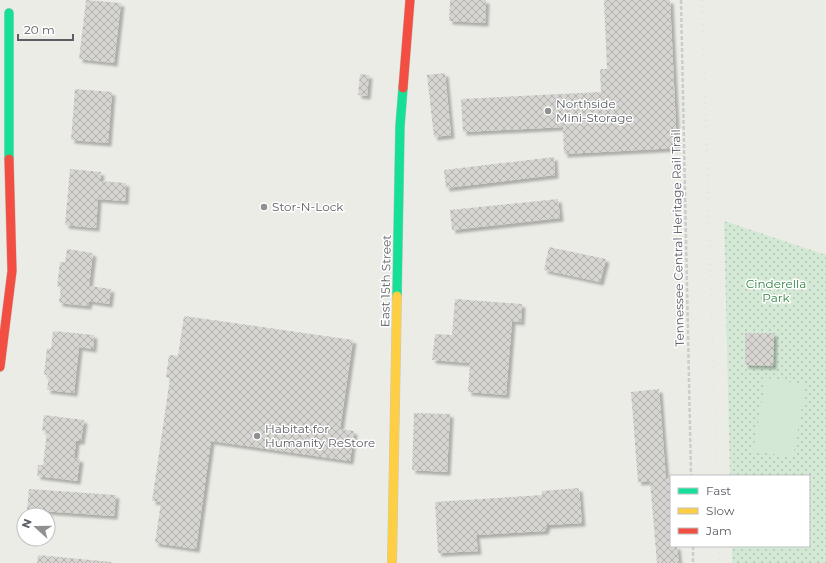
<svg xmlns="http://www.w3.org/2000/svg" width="826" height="563" viewBox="0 0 826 563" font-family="Montserrat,sans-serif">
<defs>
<pattern id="green-dots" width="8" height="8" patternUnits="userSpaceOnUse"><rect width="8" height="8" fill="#d4e9d5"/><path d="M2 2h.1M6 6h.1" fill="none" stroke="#afc0b0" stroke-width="1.8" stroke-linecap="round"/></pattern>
<pattern id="building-cross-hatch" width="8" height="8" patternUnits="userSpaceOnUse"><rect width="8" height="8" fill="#d6d5d1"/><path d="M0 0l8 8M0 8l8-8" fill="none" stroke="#b1b0ad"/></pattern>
<filter id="shadow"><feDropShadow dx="3.5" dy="3.5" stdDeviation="1" flood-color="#0004"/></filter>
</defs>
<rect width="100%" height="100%" fill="#ecece7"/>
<polygon fill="url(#green-dots)" points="724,221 826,255 826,563 732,563 732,546 809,546 809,476 730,476"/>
<polygon fill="#d4e9d5" points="766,378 806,385 793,457 753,451"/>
<g fill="url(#building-cross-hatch)" filter="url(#shadow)">
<polygon points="86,0 121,3 114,63 79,59"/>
<polygon points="450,0 486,0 485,23 449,21"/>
<polygon points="604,0 670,0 677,148 564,154 563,127 463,132 461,99 601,92 600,69 607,69"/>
<polygon points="445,73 451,135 434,137 427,75"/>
<polygon points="360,74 369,75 367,96 358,95"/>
<polygon points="75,89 112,92 108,143 71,140"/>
<polygon points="554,157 555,175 446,188 444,170"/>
<polygon points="70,169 101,172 100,181 126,183 125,201 98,199 96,228 65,225"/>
<polygon points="558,199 560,218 452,230 450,210"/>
<polygon points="549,247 606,259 600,282 544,270"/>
<polygon points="67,249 93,253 89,286 111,289 109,304 89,301 88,306 59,303 61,287 57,286 60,262 65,262"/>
<polygon points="455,299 522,304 521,322 512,321 506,395 468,392 470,363 432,360 435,334 452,335"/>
<polygon points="184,316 353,340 340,429 354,431 350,461 211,441 196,549 155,543 161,502 152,501 170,378 166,377 169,355 178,356"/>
<polygon points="53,331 94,335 93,349 79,347 74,393 47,390 49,375 44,375 47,348 51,349"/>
<polygon points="745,333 774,333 773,366 745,365"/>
<polygon points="659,389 666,479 671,478 671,546 677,546 679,563 657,563 650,481 638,482 631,392"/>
<polygon points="414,413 450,414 447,472 412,470"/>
<polygon points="44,415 84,420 81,441 76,441 74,458 80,459 77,481 37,476 38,465 43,465 47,431 42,431"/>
<polygon points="579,488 582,523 547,525 545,531 476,535 478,551 438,553 435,502 542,495 542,491"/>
<polygon points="29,489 116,495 114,516 27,510"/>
<polygon points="38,555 112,562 112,563 37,563"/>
</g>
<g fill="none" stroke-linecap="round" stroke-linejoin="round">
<g stroke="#c8c8c8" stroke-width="10">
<g id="fast">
<polyline points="9,13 9,159"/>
<polyline points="397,296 400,126 403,88"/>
</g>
</g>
<g stroke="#c8c8c8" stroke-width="10">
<polyline id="slow" points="392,563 397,296"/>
</g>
<g stroke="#c8c8c8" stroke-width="10">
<g id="jam">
<polyline points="403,88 410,0"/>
<polyline points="0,367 12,271 9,159"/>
</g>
</g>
<g stroke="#c9cdcc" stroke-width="2.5" stroke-dasharray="4 2" stroke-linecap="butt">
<polyline points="681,0 691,476"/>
<polyline points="693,546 693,563"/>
</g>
<use href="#fast" stroke="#16e098" stroke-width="9"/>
<use href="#slow" stroke="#ffcf43" stroke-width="9"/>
<use href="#jam" stroke="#f24e42" stroke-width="9"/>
<g stroke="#e4e4e4" stroke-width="3" stroke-dasharray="1 5" stroke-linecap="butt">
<polyline points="702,0 717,476"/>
<polyline points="719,546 720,563"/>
</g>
</g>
<g fill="#8e9092" stroke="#fff" stroke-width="1.5">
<circle cx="548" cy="111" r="4"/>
<circle cx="264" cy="207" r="4"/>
<circle cx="257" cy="436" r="4"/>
</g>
<g text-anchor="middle" stroke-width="3" stroke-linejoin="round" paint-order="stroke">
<g font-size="12" fill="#5c5e65" stroke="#fff" text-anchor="start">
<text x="556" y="108">Northside<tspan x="556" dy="14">Mini-Storage</tspan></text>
<text x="272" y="211">Stor-N-Lock</text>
<text x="265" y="433">Habitat for<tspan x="265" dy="14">Humanity ReStore</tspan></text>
</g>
<g font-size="12" fill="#5c5e65" stroke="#fff">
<text transform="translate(678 238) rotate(-91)" y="4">Tennessee Central Heritage Rail Trail</text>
<text transform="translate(386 281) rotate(-89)" y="4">East 15th Street</text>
</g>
<g font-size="12" fill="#348446" stroke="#fff">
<text x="776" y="288">Cinderella<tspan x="776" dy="14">Park</tspan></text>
</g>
</g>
<rect x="670" y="475" width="140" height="72" fill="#ffffff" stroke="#bebfc1"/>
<rect x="678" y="488" width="20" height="6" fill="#16e098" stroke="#bebfc1"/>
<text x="706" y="495" font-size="12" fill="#5c5e65">Fast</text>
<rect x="678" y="508" width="20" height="6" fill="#ffcf43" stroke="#bebfc1"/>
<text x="706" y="515" font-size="12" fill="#5c5e65">Slow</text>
<rect x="678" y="528" width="20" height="6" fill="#f24e42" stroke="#bebfc1"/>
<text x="706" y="535" font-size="12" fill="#5c5e65">Jam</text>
<g transform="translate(36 527) rotate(291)"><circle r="19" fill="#ffffff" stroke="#bebfc1"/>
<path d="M0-3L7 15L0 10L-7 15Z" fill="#8e9092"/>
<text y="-6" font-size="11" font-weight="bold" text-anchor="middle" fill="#5c5e65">N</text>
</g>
<path d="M18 34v6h55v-6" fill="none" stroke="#5c5e65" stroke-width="2"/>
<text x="24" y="34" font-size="12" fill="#5c5e65" stroke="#ffffff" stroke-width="3" paint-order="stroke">20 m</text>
</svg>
